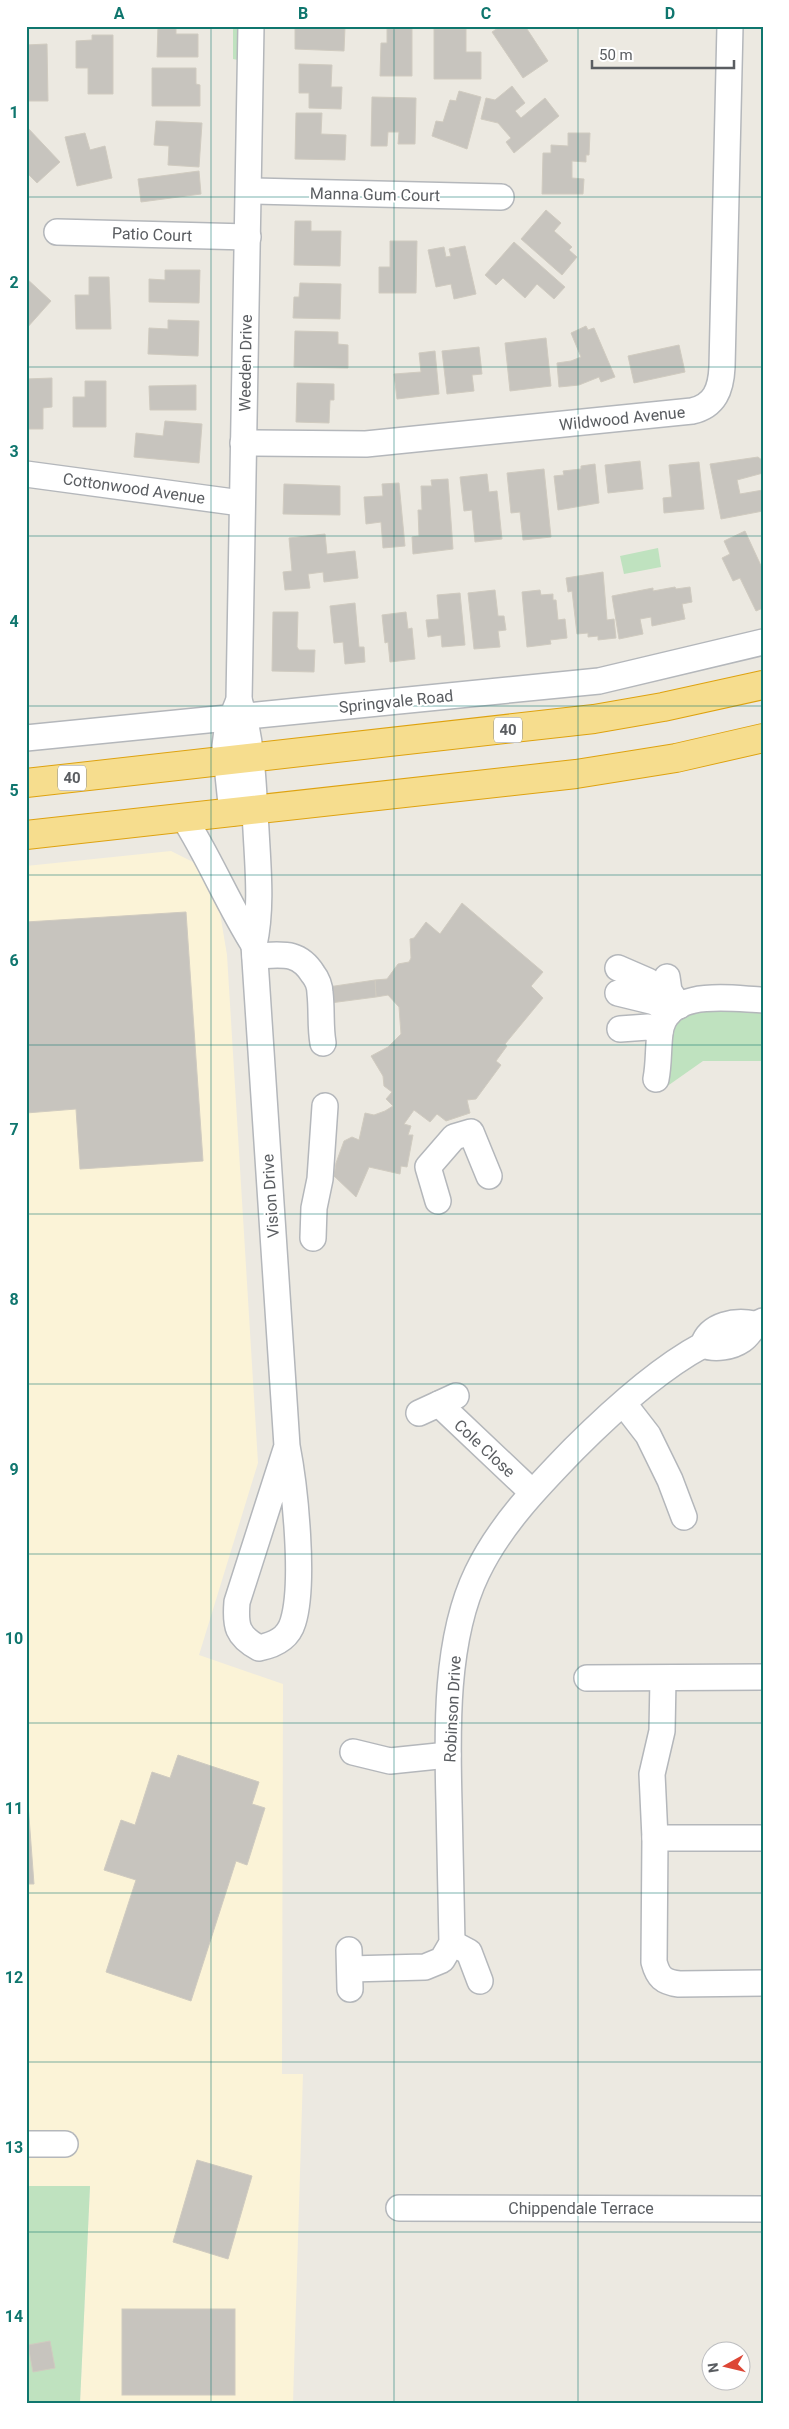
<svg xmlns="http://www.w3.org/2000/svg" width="789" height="2429" viewBox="0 0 789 2429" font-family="Roboto,sans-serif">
<rect width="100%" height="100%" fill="#ece9e1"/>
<polygon fill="#fbf3d7" points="171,851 197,864 219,907 227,955 258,1463 199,1655 283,1684 282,2074 303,2074 293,2403 80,2403 90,2186 26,2186 26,866"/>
<g fill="#bfe2bf">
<polygon points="233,26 239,26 238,60 233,59"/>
<polygon points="658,548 661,567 624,574 620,556"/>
<polygon points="695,1010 763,1011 763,1061 703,1061 666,1087 672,1028 683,1016"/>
<polygon points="26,2186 90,2186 80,2403 26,2403"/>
</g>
<g fill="#c7c4be" stroke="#d0cbc0">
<polygon points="158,26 176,26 176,34 198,34 198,57 157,57"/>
<polygon points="295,26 345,27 344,51 295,49"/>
<polygon points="387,26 412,26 412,76 380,76 381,43 387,43"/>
<polygon points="501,26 525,26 548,61 523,78 492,32"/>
<polygon points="434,29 466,29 466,52 481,52 481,79 434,79"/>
<polygon points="92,35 113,35 113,94 88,94 88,68 76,68 76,41 92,40"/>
<polygon points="47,44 48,101 26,101 26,45"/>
<polygon points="299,64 332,65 331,87 342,87 341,109 309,108 309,93 299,93"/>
<polygon points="152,68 196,68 196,84 200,85 200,106 152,106"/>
<polygon points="512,86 525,103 515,111 521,118 545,98 559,116 514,153 506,142 511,138 498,123 481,119 486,98 495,100"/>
<polygon points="459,91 481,97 467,149 432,136 436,121 443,122 450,100 456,101"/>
<polygon points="372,97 416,98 415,144 398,144 399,132 388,132 387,146 371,146"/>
<polygon points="296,113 322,113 321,134 346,135 345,160 295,159"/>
<polygon points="156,121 202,123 199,167 168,165 169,146 154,145"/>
<polygon points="26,126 60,162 37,183 26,172"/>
<polygon points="85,133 90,150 105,146 112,178 77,186 65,137"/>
<polygon points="568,133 590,133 589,155 586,155 586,162 572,161 572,178 584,179 583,194 542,194 543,153 551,153 551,145 568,146"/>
<polygon points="199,171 201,194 141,202 138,179"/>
<polygon points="546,210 561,223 554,231 572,247 569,250 577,257 562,275 521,239"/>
<polygon points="295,221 311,221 311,231 341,231 340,266 294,265"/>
<polygon points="390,241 417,241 416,293 379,293 379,267 390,267"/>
<polygon points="514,242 565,287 554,299 537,284 525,298 503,278 496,285 485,275"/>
<polygon points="465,246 476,294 454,299 451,284 436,287 428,250 444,247 446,257 451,256 449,249"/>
<polygon points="165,270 200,270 199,303 149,302 149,279 165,280"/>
<polygon points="89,277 109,277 111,329 76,329 75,295 89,295"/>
<polygon points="26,278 51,301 26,329"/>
<polygon points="300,283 341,284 340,319 293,318 294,297 299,297"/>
<polygon points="168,320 199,321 198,356 148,354 149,328 168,329"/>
<polygon points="586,326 588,330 594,328 615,377 601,382 599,377 579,385 559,387 557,363 571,361 581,357 571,333"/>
<polygon points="295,331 338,332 338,344 348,345 348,368 294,367"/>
<polygon points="546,338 551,386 510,391 505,343"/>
<polygon points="679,345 685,372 634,383 628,356"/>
<polygon points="479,347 482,374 472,375 474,391 447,394 442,351"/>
<polygon points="435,351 439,394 397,399 394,374 421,372 419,353"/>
<polygon points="52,378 52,407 43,408 43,429 26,429 26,379"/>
<polygon points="85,381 106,381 106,427 73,427 73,397 85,397"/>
<polygon points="297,383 334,384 334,400 330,400 329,423 296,422"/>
<polygon points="196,385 196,410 150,410 149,386"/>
<polygon points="165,421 202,424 199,463 134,457 136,433 163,436"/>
<polygon points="758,457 763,461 763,473 737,480 740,494 763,490 763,511 721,519 710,464"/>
<polygon points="640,461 643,489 608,493 605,465"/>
<polygon points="699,462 704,509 664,513 663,498 672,497 669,465"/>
<polygon points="595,464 599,503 558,510 554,476 564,475 563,471 581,469 581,466"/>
<polygon points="544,469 551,537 523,540 520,512 511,513 507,473"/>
<polygon points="487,474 489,492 497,491 502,539 475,542 472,510 464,511 460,477"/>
<polygon points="448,479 453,549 413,554 412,537 419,536 418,510 422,510 421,486 432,486 431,480"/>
<polygon points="399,483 405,546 383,548 381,522 366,524 364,497 383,496 382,484"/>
<polygon points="284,484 340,486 340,515 283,514"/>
<polygon points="745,531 763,570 763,608 756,611 740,578 733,581 722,558 730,554 724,541"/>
<polygon points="325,534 327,554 355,551 358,578 324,582 323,572 308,574 310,588 285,590 283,572 292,571 289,538"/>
<polygon points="603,572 607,620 614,619 616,638 598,640 598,636 588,637 588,633 577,634 572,591 568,592 566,578"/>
<polygon points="675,587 676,589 690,587 692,602 682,604 685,619 652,626 651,617 640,619 643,634 619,639 612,596 653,588 653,591"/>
<polygon points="495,590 498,616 504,616 506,630 498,631 500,647 474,649 468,593"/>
<polygon points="540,590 541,595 553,594 553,600 556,600 558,620 565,619 567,638 550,640 551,644 527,647 522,592"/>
<polygon points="460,593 465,645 442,647 441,635 428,637 426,620 439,619 437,595"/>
<polygon points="355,603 359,647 364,647 365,662 345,664 343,642 334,643 330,606"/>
<polygon points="273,612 298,612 297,647 299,650 315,650 314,672 272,671"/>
<polygon points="406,612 408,629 412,628 415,659 390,662 388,642 385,643 382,615"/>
<polygon points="462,903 543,972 531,986 543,998 505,1044 507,1046 496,1061 501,1065 476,1099 467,1100 470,1113 446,1121 437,1114 430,1122 414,1110 404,1124 411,1126 408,1135 413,1135 407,1167 401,1166 400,1174 369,1167 356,1197 334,1176 336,1163 344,1141 352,1137 359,1140 365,1113 374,1115 385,1111 393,1106 386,1099 392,1092 384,1086 383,1076 371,1056 388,1047 401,1034 399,1007 388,995 376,997 375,980 387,979 398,964 409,962 411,958 410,939 414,938 426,922 440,934"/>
<polygon points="186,912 203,1161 80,1169 76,1109 26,1113 26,922"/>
<polygon points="375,980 376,997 330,1003 328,987"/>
<polygon points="178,1755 259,1782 252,1804 265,1808 247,1865 236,1861 191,2001 106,1972 136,1880 104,1870 121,1820 135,1825 152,1772 170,1778"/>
<polygon points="26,1777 34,1884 26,1884"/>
<polygon points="197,2160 252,2176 228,2259 173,2242"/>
<rect x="122" y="2309" width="113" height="86"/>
<polygon points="50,2341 55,2368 33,2372 28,2345"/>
</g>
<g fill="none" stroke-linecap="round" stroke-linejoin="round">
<g stroke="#b4b7bb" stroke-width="28">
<g id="minor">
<polyline points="249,191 501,197"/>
<polyline points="57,232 248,237"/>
<path d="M243 443 366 444 692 411C715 406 721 389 722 367L730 26"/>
<polyline points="26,474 241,503"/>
<path d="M239 700C253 742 253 786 256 830 258 868 262 908 254 945L287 1446C295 1487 305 1583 293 1622 288 1639 274 1645 259 1648 237 1636 235 1626 237 1602L287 1446"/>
<polyline points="26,738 599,681 763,642"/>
<polyline points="232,813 225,746 227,730 239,700 251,26"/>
<path d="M184 818C210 859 228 904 254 945"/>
<path d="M255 956C281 955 298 950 313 974 317 979 320 987 320 993 322 1010 320 1026 323 1043"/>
<polyline points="618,968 648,981 655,1002"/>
<polyline points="667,977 669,991 679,1006"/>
<polyline points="618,993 655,1002 669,1013"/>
<polyline points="620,1029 648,1027 660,1032"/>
<path d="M656 1079C659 1064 658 1048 660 1033 666 987 731 999 763 1000"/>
<polyline points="438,1201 428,1167 454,1137 471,1132 489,1176"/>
<polyline points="313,1238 314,1208 320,1179 325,1106"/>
<path d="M703 1345C715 1350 732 1347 742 1340 751 1334 752 1325 763 1321"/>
<polyline points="439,1404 532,1492"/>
<polyline points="624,1404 648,1435 670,1480 684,1517"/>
<polyline points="419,1413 456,1396"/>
<polyline points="587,1678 763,1677"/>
<path d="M663 1679 662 1731 652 1774 655 1838 654 1962C658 1977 663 1982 679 1984L763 1983"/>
<polyline points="353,1752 390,1761 448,1755"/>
<polyline points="655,1838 763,1838"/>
<polyline points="452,1943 469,1952 480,1981"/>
<polyline points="349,1950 350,1989"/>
<path d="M350 1969 425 1967 442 1960 452 1943C451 1896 450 1850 449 1803 447 1731 445 1639 477 1573 500 1525 538 1486 574 1449 609 1414 660 1368 703 1345 710 1324 736 1320 754 1324"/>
<polyline points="26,2144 65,2144"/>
<polyline points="399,2208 763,2209"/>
</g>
</g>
<g stroke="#dea20f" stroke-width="30">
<g id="highway">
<polyline points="26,783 594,719 663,707 763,685"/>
<polyline points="26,835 576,774 676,758 763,738"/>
</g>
</g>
<use href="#minor" stroke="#fff" stroke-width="25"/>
<use href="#highway" stroke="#f6dd8e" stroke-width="28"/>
</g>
<path fill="none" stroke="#0f766e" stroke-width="1" stroke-opacity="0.55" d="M211 26V2403M394 26V2403M578 26V2403M26 197H763M26 367H763M26 536H763M26 706H763M26 875H763M26 1045H763M26 1214H763M26 1384H763M26 1554H763M26 1723H763M26 1893H763M26 2062H763M26 2232H763"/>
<g text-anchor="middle" stroke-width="4" stroke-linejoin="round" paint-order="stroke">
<g fill="#fff" stroke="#8c8e90" stroke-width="1">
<rect x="494" y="717.5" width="28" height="25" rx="4"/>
<rect x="58" y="765.5" width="28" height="25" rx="4"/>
</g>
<g font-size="15" font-weight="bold" fill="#5a5d61">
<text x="508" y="735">40</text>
<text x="72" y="783">40</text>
</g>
<g font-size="16" fill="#5a5d61" stroke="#fff">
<text transform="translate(375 194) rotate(1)" y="6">Manna Gum Court</text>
<text transform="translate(152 234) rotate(2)" y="6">Patio Court</text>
<text transform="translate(245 363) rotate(-89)" y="6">Weeden Drive</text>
<text transform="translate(622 418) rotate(-6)" y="6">Wildwood Avenue</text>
<text transform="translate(134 488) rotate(8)" y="6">Cottonwood Avenue</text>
<text transform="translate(396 701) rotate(-6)" y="6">Springvale Road</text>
<text transform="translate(270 1196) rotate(-94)" y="6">Vision Drive</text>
<text transform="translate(485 1448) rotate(43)" y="6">Cole Close</text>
<text transform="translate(452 1709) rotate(-87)" y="6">Robinson Drive</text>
<text x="581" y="2214">Chippendale Terrace</text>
</g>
</g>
<rect width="789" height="2429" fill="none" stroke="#ffffff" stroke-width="55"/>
<g transform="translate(726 2366) rotate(262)"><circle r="24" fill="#ffffff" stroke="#bdbec0"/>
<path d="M0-4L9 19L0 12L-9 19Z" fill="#dd4635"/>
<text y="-8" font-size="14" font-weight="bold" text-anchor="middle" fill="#5a5d61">N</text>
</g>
<path d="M592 60v8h142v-8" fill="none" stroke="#5a5d61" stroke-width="2.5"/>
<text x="599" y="60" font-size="15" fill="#5a5d61" stroke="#ffffff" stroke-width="4" paint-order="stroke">50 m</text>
<rect x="28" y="28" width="734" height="2374" fill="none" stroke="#0f766e" stroke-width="2"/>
<g font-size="16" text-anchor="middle" font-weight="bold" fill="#0f766e">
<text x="119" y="19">A</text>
<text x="303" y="19">B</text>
<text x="486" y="19">C</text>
<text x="670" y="19">D</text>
<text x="14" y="118">1</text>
<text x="14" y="288">2</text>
<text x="14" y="457">3</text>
<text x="14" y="627">4</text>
<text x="14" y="796">5</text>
<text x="14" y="966">6</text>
<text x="14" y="1135">7</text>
<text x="14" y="1305">8</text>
<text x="14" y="1475">9</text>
<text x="14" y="1644">10</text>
<text x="14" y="1814">11</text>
<text x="14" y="1983">12</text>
<text x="14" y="2153">13</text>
<text x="14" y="2322">14</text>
</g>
</svg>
